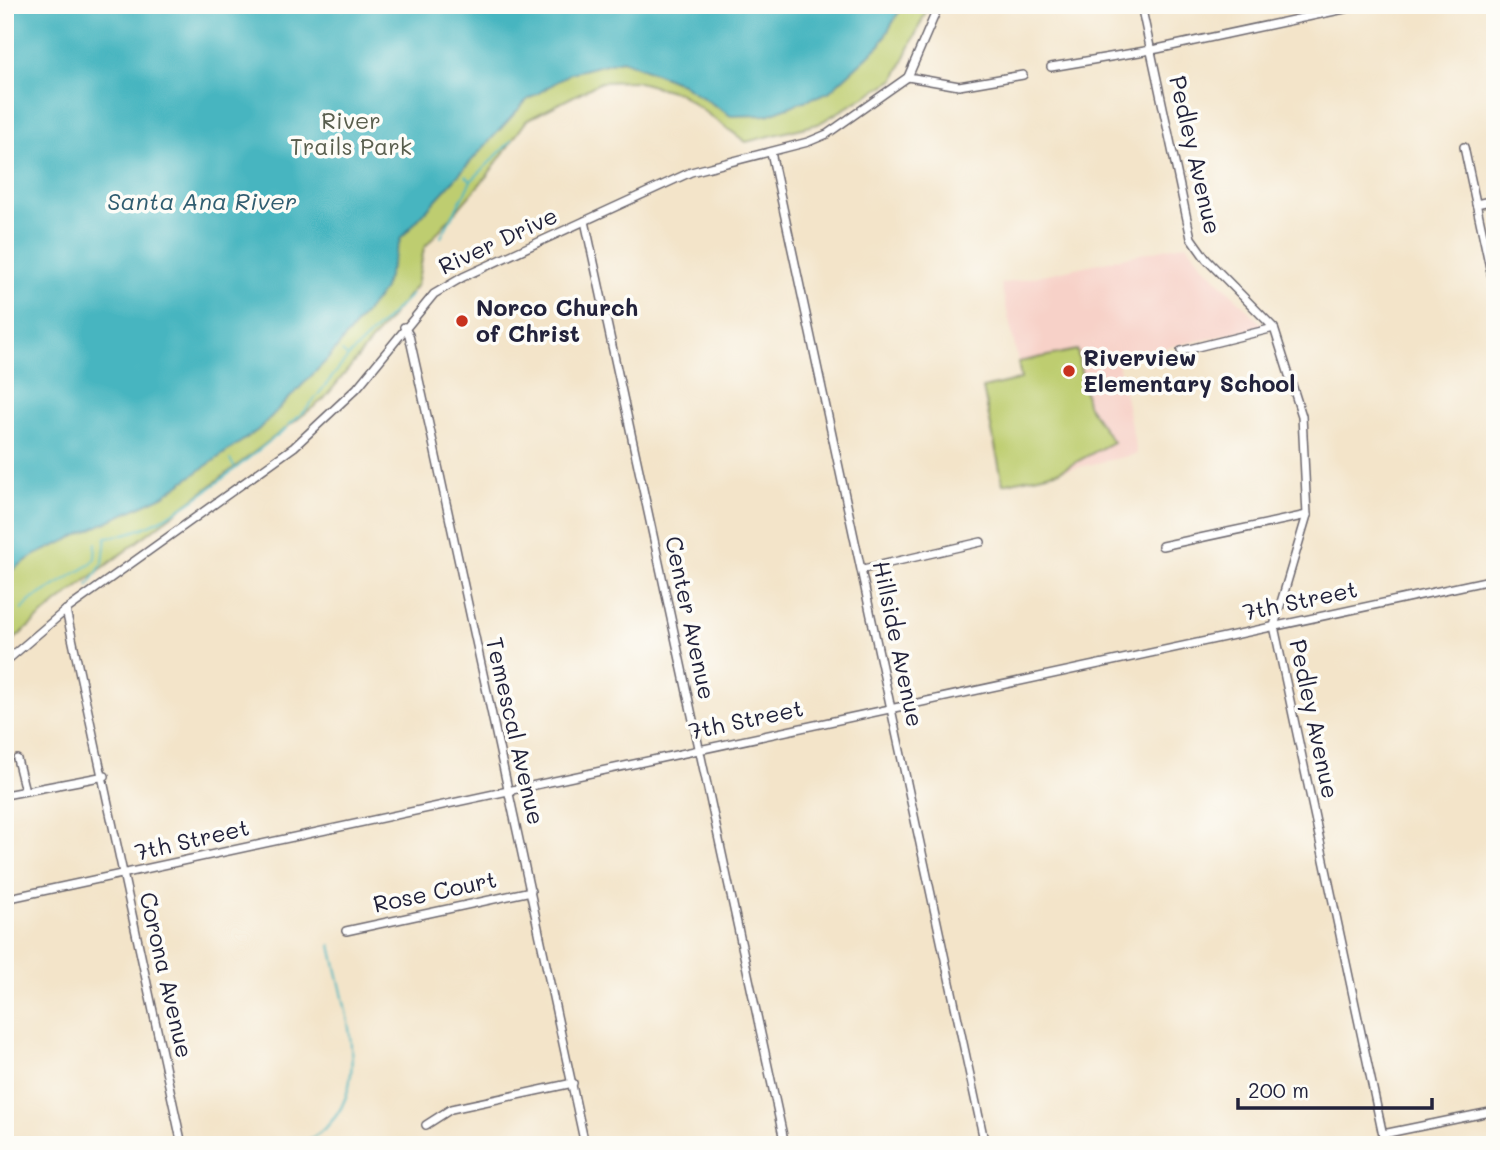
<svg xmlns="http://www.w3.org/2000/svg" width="1500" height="1150" viewBox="0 0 1500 1150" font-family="Mali,sans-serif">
<rect width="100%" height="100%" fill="#fdfcf7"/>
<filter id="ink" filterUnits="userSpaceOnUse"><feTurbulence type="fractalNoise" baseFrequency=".0143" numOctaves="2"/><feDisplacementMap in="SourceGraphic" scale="14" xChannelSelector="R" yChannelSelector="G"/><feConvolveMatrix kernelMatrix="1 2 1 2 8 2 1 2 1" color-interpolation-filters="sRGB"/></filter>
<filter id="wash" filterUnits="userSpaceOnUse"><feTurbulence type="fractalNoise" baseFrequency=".00686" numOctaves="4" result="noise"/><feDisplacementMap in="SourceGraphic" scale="28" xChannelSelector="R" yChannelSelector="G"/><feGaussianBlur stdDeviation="1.57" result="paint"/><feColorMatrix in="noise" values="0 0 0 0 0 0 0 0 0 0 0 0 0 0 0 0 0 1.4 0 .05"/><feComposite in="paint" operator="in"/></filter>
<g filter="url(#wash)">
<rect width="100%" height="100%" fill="#f3e4c9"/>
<polygon fill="#f7d1c8" points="1187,244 1201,263 1265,327 1117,358 1137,454 1003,484 983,388 1022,379 1001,284"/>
<g fill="#becd6f" stroke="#707855" stroke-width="2">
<polygon points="289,5 929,5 895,79 818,124 746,142 679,93 635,81 601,82 527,120 487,176 424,248 417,285 324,399 57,603 5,647 5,559"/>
<polygon points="1077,350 1087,404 1113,442 1060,471 1003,484 983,388 1021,379 1018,362"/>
</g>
<polygon fill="#46b5c0" stroke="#346c7e" stroke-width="2" points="5,5 903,5 880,45 829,92 767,115 731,116 680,83 622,60 571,73 526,101 401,238 383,291 327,360 258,430 163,496 33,556 5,575"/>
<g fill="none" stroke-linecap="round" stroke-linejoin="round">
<g stroke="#46b5c0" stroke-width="2">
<polyline points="471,181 512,140"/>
<polyline points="441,237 471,181 466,176"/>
<polyline points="342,352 348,357 412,294"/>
<polyline points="289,425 305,411 348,357"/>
<polyline points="230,460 234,466"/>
<path d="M88 586 103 563 106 537C168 533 238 464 287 428"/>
<polyline points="22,610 31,600 91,564 95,558 96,543"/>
<path d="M298 1145C383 1109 345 1014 331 945"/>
</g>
</g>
</g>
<g filter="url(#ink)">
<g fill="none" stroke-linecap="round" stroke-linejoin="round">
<g stroke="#6b666d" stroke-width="10">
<g id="minor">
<polyline points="1141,5 1191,238 1206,259 1274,328 1302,416 1307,515 1274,626 1385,1145"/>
<polyline points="1051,67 1157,49 1363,5"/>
<polyline points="908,77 959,86 1023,75"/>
<polyline points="1464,147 1495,291"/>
<polyline points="771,152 985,1145"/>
<polyline points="1476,204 1495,200"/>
<polyline points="585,221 785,1145"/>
<polyline points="404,327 409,335 432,438 585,1145"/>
<polyline points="1181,351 1274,328"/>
<polyline points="1162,546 1307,515"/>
<polyline points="863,569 981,542"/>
<polyline points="66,610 182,1145"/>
<polyline points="5,662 66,610 294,447 357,388 434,294 463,277 691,172 808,142 827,134 908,77 939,5"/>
<polyline points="17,759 25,791"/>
<polyline points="5,795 105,776"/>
<polyline points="5,899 1495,579"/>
<polyline points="346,931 531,891"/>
<polyline points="426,1125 451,1109 573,1083"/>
<polyline points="1383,1134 1495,1111"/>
</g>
</g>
<use href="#minor" stroke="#fff" stroke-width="7"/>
</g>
</g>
<g fill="#c8321e" stroke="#fdfcf7" stroke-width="2.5">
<circle cx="462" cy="321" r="7"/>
<circle cx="1069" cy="371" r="7"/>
</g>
<g text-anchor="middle" stroke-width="7" stroke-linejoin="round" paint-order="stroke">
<g font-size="23" fill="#595e4d" stroke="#fdfcf7">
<text x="351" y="129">River<tspan x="351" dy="26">Trails Park</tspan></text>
</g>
<g font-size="23" fill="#22223b" stroke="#fdfcf7">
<text transform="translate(1195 155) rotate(77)" y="8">Pedley Avenue</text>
<text transform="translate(498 241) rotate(-25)" y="8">River Drive</text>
<text transform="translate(1300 601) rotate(-12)" y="8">7th Street</text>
<text transform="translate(690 618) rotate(78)" y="8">Center Avenue</text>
<text transform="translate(898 644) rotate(78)" y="8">Hillside Avenue</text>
<text transform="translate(1314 719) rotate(78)" y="8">Pedley Avenue</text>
<text transform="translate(746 720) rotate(-12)" y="8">7th Street</text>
<text transform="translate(515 731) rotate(77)" y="8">Temescal Avenue</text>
<text transform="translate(192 840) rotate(-13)" y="8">7th Street</text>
<text transform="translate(435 892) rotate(-12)" y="8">Rose Court</text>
<text transform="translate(166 975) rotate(77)" y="8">Corona Avenue</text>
</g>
<g font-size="23" font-weight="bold" fill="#22223b" stroke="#fdfcf7" text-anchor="start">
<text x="476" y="316">Norco Church<tspan x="476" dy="26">of Christ</tspan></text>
<text x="1083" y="366">Riverview<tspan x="1083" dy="26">Elementary School</tspan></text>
</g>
<g font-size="24" font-style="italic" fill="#305d70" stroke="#fdfcf7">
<text x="202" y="210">Santa Ana River</text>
</g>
</g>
<rect width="1500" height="1150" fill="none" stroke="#fdfcf7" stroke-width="28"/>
<path d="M1238 1098v10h194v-10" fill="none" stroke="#22223b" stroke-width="3.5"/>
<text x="1248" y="1098" font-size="21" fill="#22223b" stroke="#fdfcf7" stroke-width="5" paint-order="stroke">200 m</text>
</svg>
